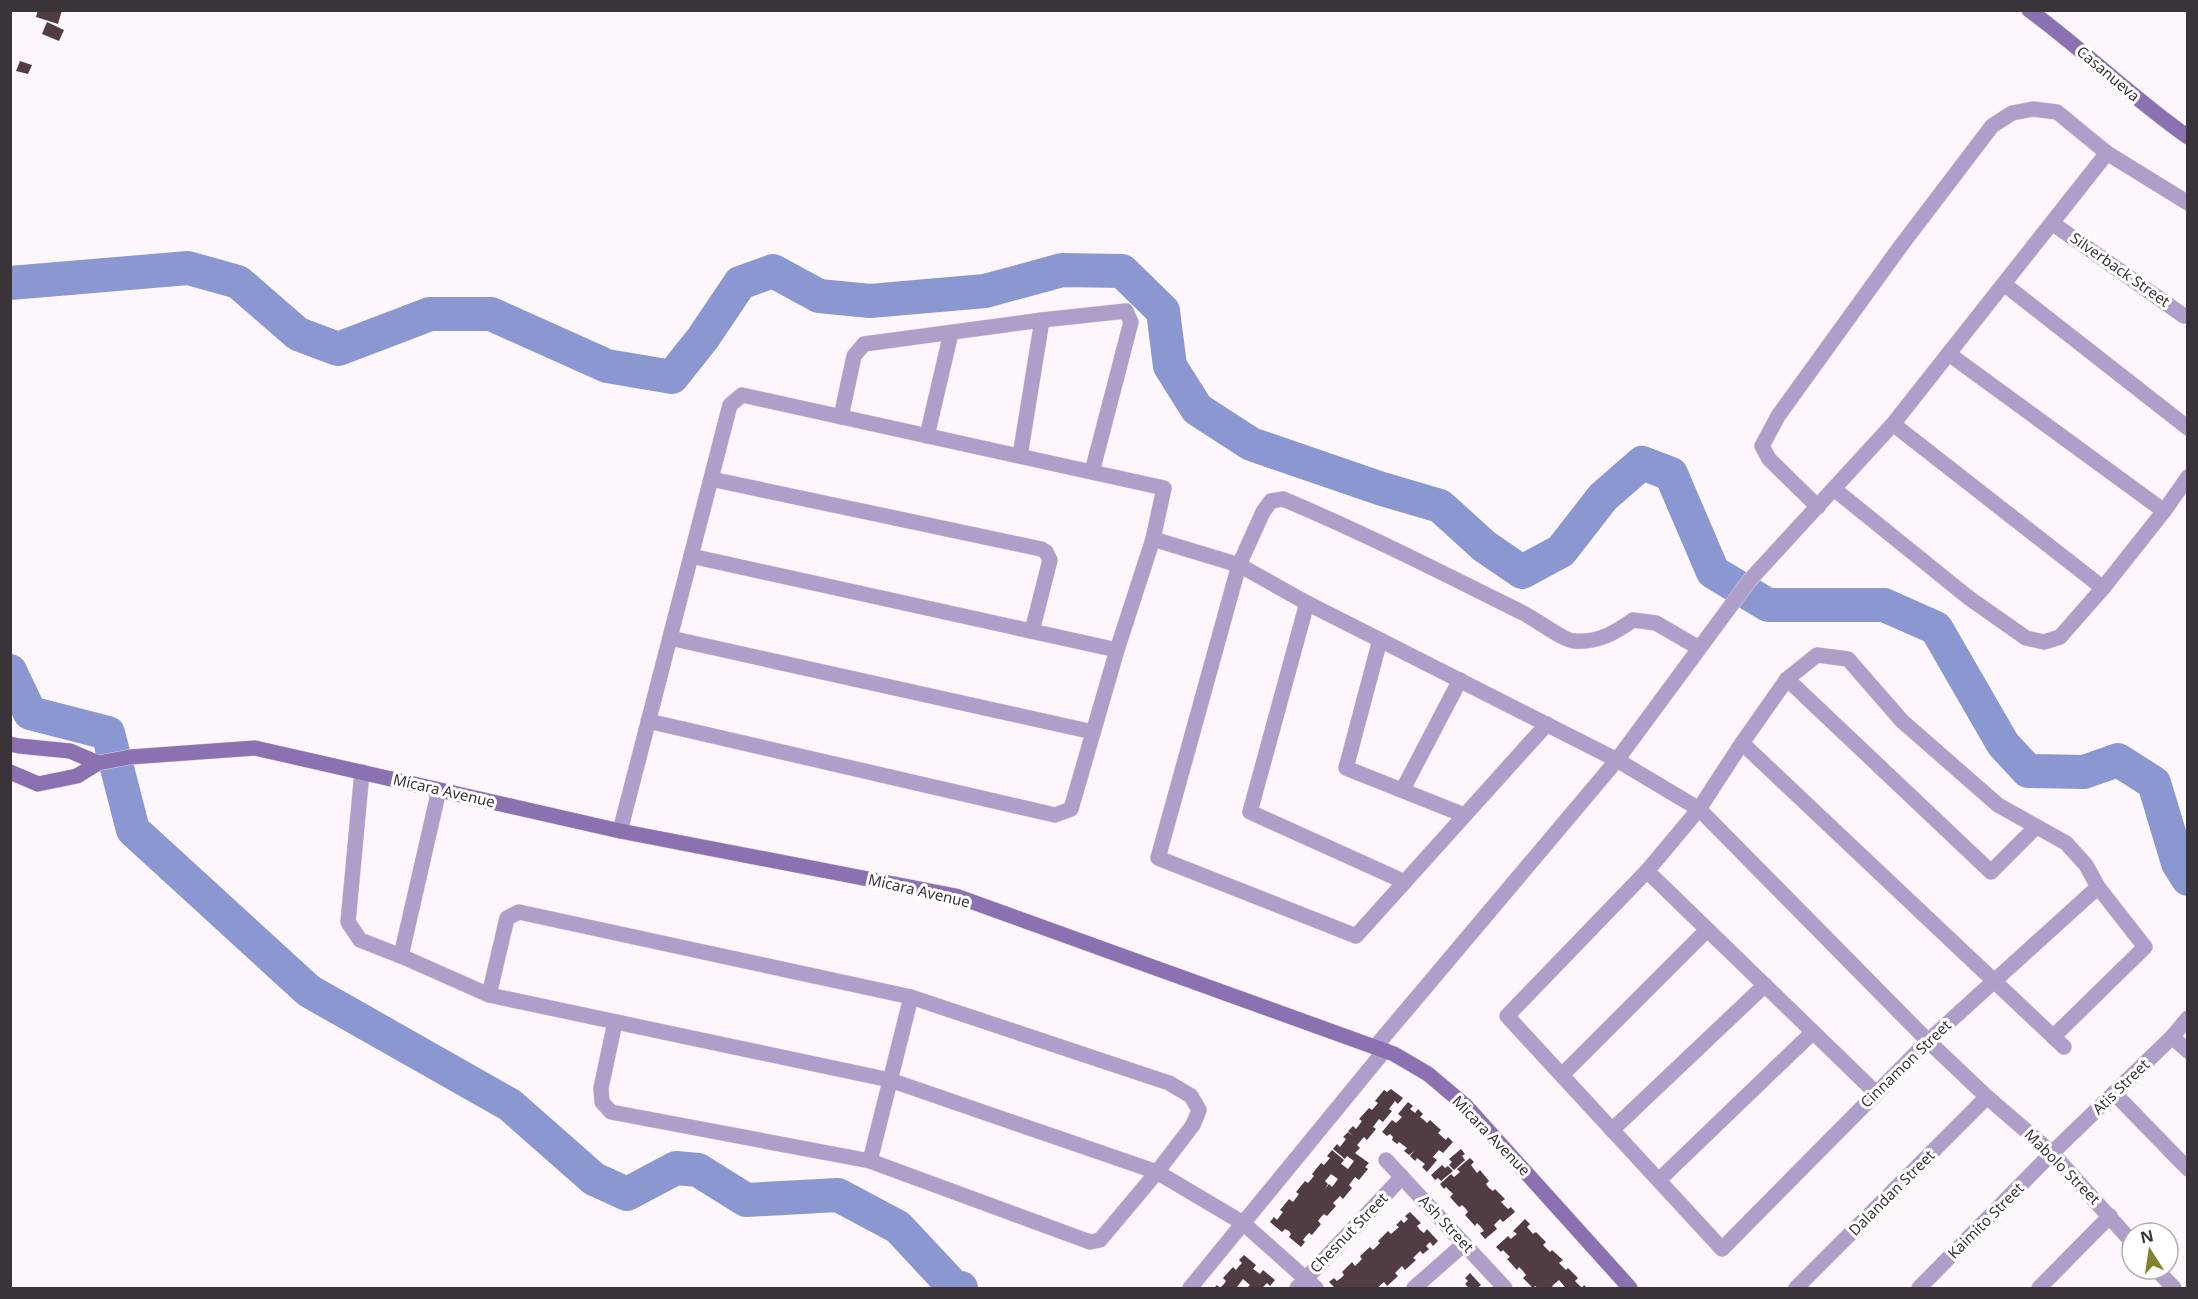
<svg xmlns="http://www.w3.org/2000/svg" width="2198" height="1299" viewBox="0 0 2198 1299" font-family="'Noto Sans',sans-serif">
<rect width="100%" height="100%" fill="#fef6fd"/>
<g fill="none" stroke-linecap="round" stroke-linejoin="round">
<g stroke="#8a97d1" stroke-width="34">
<polyline points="10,283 188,268 238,282 298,334 338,349 430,314 491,314 607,366 672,377 703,338 740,283 773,271 819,296 870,301 985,291 1062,270 1122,271 1163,311 1170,366 1197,409 1251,444 1379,488 1440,506 1484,546 1522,572 1561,551 1603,497 1642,463 1671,474 1713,572 1768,605 1884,605 1936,628 2003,744 2028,771 2084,772 2118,760 2154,783 2178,863 2188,879"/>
<polyline points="10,671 30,713 108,733 133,830 309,991 510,1105 594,1179 627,1194 676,1168 698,1170 746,1200 838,1195 898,1227 955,1288 961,1288"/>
</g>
</g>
<g fill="#523c43" fill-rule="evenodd">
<polygon points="38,10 62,10 58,24 36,17"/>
<polygon points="47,22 64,30 59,41 42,34"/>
<polygon points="20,61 32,65 28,74 16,71"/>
<path d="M1391 1089 1403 1098 1398 1104 1395 1101 1389 1109 1392 1111 1383 1122 1379 1119 1373 1127 1376 1129 1367 1140 1364 1137 1357 1145 1360 1148 1355 1153 1369 1163 1365 1167 1368 1169 1359 1180 1355 1177 1349 1185 1352 1188 1343 1199 1340 1196 1333 1203 1336 1206 1327 1216 1324 1214 1321 1217 1318 1221 1321 1224 1312 1235 1309 1233 1306 1236 1303 1240 1305 1242 1301 1247 1289 1237 1291 1234 1289 1231 1285 1229 1282 1232 1270 1222 1274 1217 1277 1220 1283 1212 1280 1210 1289 1199 1293 1202 1299 1194 1296 1192 1305 1181 1308 1183 1314 1176 1312 1174 1321 1163 1324 1165 1330 1158 1327 1156 1332 1150 1344 1160 1341 1164 1344 1166 1339 1171 1344 1166 1348 1169 1354 1161 1347 1156 1345 1159 1333 1149 1337 1144 1340 1147 1346 1139 1343 1137 1348 1132 1353 1136 1348 1131 1353 1126 1356 1129 1362 1121 1359 1119 1369 1108 1372 1110 1378 1103 1375 1101 1384 1090 1387 1092ZM1331 1174 1338 1179 1332 1187 1329 1184 1325 1189 1328 1184 1325 1181Z"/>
<polygon points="1408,1102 1413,1106 1410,1109 1415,1113 1418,1109 1423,1114 1420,1117 1424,1120 1427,1123 1430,1120 1441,1130 1438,1133 1446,1140 1448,1137 1453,1142 1443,1153 1439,1150 1433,1157 1437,1160 1427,1172 1422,1167 1425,1164 1417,1158 1415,1161 1410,1156 1414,1151 1409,1155 1404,1151 1407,1148 1399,1142 1397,1144 1392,1140 1393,1137 1390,1134 1387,1136 1382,1132 1392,1120 1396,1123 1402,1117 1398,1114"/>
<polygon points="1461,1149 1465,1154 1462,1156 1465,1160 1454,1170 1449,1165 1452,1162 1449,1159"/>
<polygon points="1470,1158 1474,1162 1471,1165 1477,1173 1480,1170 1489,1181 1486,1184 1489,1188 1493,1191 1495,1189 1505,1199 1501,1202 1508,1209 1511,1207 1515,1212 1503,1222 1500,1219 1494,1225 1497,1229 1485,1239 1480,1233 1484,1231 1481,1227 1477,1223 1475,1226 1465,1215 1468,1212 1466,1209 1462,1205 1459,1207 1450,1197 1453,1194 1446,1187 1444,1189 1440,1184 1451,1174 1454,1177 1460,1172 1457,1169"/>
<polygon points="1442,1165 1445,1168 1448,1166 1453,1171 1441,1181 1438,1178 1435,1180 1431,1175"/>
<polygon points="1410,1212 1421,1223 1417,1226 1420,1230 1424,1233 1427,1229 1438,1241 1433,1246 1430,1242 1426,1246 1429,1249 1423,1254 1420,1251 1413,1258 1416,1260 1405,1270 1402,1266 1395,1273 1398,1276 1387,1286 1384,1282 1377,1288 1335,1288 1329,1282 1334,1278 1337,1281 1341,1278 1344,1275 1342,1272 1352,1262 1355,1266 1362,1259 1360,1256 1370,1247 1373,1250 1380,1243 1378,1241 1388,1231 1391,1234 1399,1227 1396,1225 1401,1220 1404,1223 1408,1219 1405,1216"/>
<polygon points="1525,1219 1530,1224 1527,1227 1533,1234 1536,1232 1546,1242 1543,1245 1550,1252 1552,1250 1563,1260 1559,1263 1566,1270 1568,1268 1578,1278 1575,1281 1582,1288 1584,1285 1587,1288 1564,1288 1565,1287 1559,1280 1552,1286 1554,1288 1538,1288 1535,1286 1533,1288 1523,1278 1526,1275 1523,1271 1519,1267 1517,1270 1507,1259 1510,1257 1503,1250 1501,1252 1496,1247 1508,1236 1511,1239 1513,1237 1517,1234 1513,1231"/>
<polygon points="1244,1255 1256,1265 1253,1269 1256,1271 1260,1274 1263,1270 1275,1280 1270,1286 1267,1283 1262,1288 1247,1288 1250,1285 1243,1279 1237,1287 1239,1288 1214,1288 1217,1285 1220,1288 1224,1284 1226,1281 1223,1278 1233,1267 1236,1270 1239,1266 1242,1263 1239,1260"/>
<polygon points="1470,1273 1481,1285 1477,1288 1469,1288 1465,1284 1468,1281 1465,1278"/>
</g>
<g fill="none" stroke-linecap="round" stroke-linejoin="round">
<g stroke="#dbd3da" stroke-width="16">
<g id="street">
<polyline points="2052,223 2184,316 2188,316"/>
<polyline points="2004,284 2188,428"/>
<polyline points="1949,354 2164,511"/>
<polyline points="841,417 854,356 864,344 1042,320 1126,311 1131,322 1092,472"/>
<polyline points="1893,424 2103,588"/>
<polyline points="927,436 951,333"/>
<polyline points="1020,456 1042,320"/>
<polyline points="711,479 1041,549 1046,552 1050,560 1032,631"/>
<polyline points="1834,489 1969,598 2026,638 2044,642 2060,637 2103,588 2164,511 2188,477"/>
<polyline points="1818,507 1769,459 1762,446 1778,416 1900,247 1992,126 2012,113 2033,109 2057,112 2107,153 2188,203"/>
<polyline points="1153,539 1239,565 1307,603 1617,760 1699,809 1928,1041 1987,1097 2052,1153 2132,1242"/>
<polyline points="691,556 1117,650"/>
<polyline points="1307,603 1250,812 1405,882"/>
<polyline points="670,638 1093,732"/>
<polyline points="1380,640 1346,768 1464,815"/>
<polyline points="1787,679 1991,872 2036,827"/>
<path d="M1547 724 1356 936 1158 858 1239 565 1263 512 1271 501 1283 499C1364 533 1443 573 1523 613 1534 618 1564 641 1574 641 1597 643 1615 633 1633 620L1656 623 1699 648"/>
<polyline points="1742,743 2064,1047"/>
<polyline points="362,772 348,922 360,940 401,956"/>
<polyline points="1403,789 1460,680"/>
<polyline points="439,790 401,956 489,995 890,1080 1157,1172 1243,1223 1316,1288"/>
<path d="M620 831C657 689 693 547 730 405L742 395 1164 488 1153 539 1117 650 1071 809 1055 815 648 721"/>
<polyline points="1647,871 1876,1093"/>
<polyline points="489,995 507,918 519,912 911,997 1169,1083 1191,1096 1199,1110 1193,1125 1157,1172 1100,1240 1090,1242 870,1161 611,1112 602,1102 601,1088 615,1022"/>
<polyline points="2053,1037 2145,947 2098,887 2086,865 2066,843 1998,805 1902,721 1848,659 1817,655 1787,679 1742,743 1699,809 1647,871 1507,1016 1722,1249 1928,1041 2098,887"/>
<polyline points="2172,1037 2188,1051"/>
<polyline points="1376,1046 1617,760 1749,581 1893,424 2107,153"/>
<polyline points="1562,1075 1707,930"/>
<polyline points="2114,1093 2188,1169"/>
<polyline points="1612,1130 1765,985"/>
<polyline points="1386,1160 1505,1288"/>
<polyline points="870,1161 911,997"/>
<polyline points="1659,1180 1813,1032"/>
<polyline points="2156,1269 2174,1288"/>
<polyline points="1190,1288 1385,1050"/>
<polyline points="1297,1288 1402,1177"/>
<polyline points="1414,1288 1464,1244"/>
<polyline points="1796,1288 1987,1097"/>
<polyline points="1919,1288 2052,1153 2172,1037 2188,1018"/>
<polyline points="2039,1288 2110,1216"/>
</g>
</g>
<g stroke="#dbd3da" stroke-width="16">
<g id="secondary">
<path d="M2029 10C2084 50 2132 98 2188 137"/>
<polyline points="10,744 19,746 70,751 98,763"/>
<polyline points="10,772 38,784 77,776 98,763 130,757 255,748 620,831 956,896 1394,1054 1428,1074 1466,1106 1630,1288"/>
</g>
</g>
<use href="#street" stroke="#ae9eca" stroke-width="15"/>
<use href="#secondary" stroke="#8b71b2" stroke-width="15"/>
</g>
<g text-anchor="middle" stroke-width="6" stroke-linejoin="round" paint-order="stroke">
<g font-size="15" fill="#3b333a" stroke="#fff">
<text transform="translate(2108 74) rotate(40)" y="5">Casanueva</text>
<text transform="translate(2120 270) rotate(35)" y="5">Silverback Street</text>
<text transform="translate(444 791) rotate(13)" y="5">Micara Avenue</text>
<text transform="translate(919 891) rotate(13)" y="5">Micara Avenue</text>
<text transform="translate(1906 1064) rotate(-44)" y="5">Cinnamon Street</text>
<text transform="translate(2121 1087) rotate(-44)" y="5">Atis Street</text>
<text transform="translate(1491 1136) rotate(46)" y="5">Micara Avenue</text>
<text transform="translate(2062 1167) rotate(45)" y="5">Mabolo Street</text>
<text transform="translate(1892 1193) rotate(-45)" y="5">Dalandan Street</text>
<text transform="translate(1986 1221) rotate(-45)" y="5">Kaimito Street</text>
<text transform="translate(1446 1224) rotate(47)" y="5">Ash Street</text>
<text transform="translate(1349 1233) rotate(-46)" y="5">Chesnut Street</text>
</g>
</g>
<rect width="2198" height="1299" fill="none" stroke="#3b333a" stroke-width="24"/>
<g transform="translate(2150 1251) rotate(348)"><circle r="28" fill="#ffffff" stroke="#b1adb0" stroke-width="1.5"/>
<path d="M0-4.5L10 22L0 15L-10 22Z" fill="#82832d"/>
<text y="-9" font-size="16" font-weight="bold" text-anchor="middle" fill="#3b333a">N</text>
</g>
</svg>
